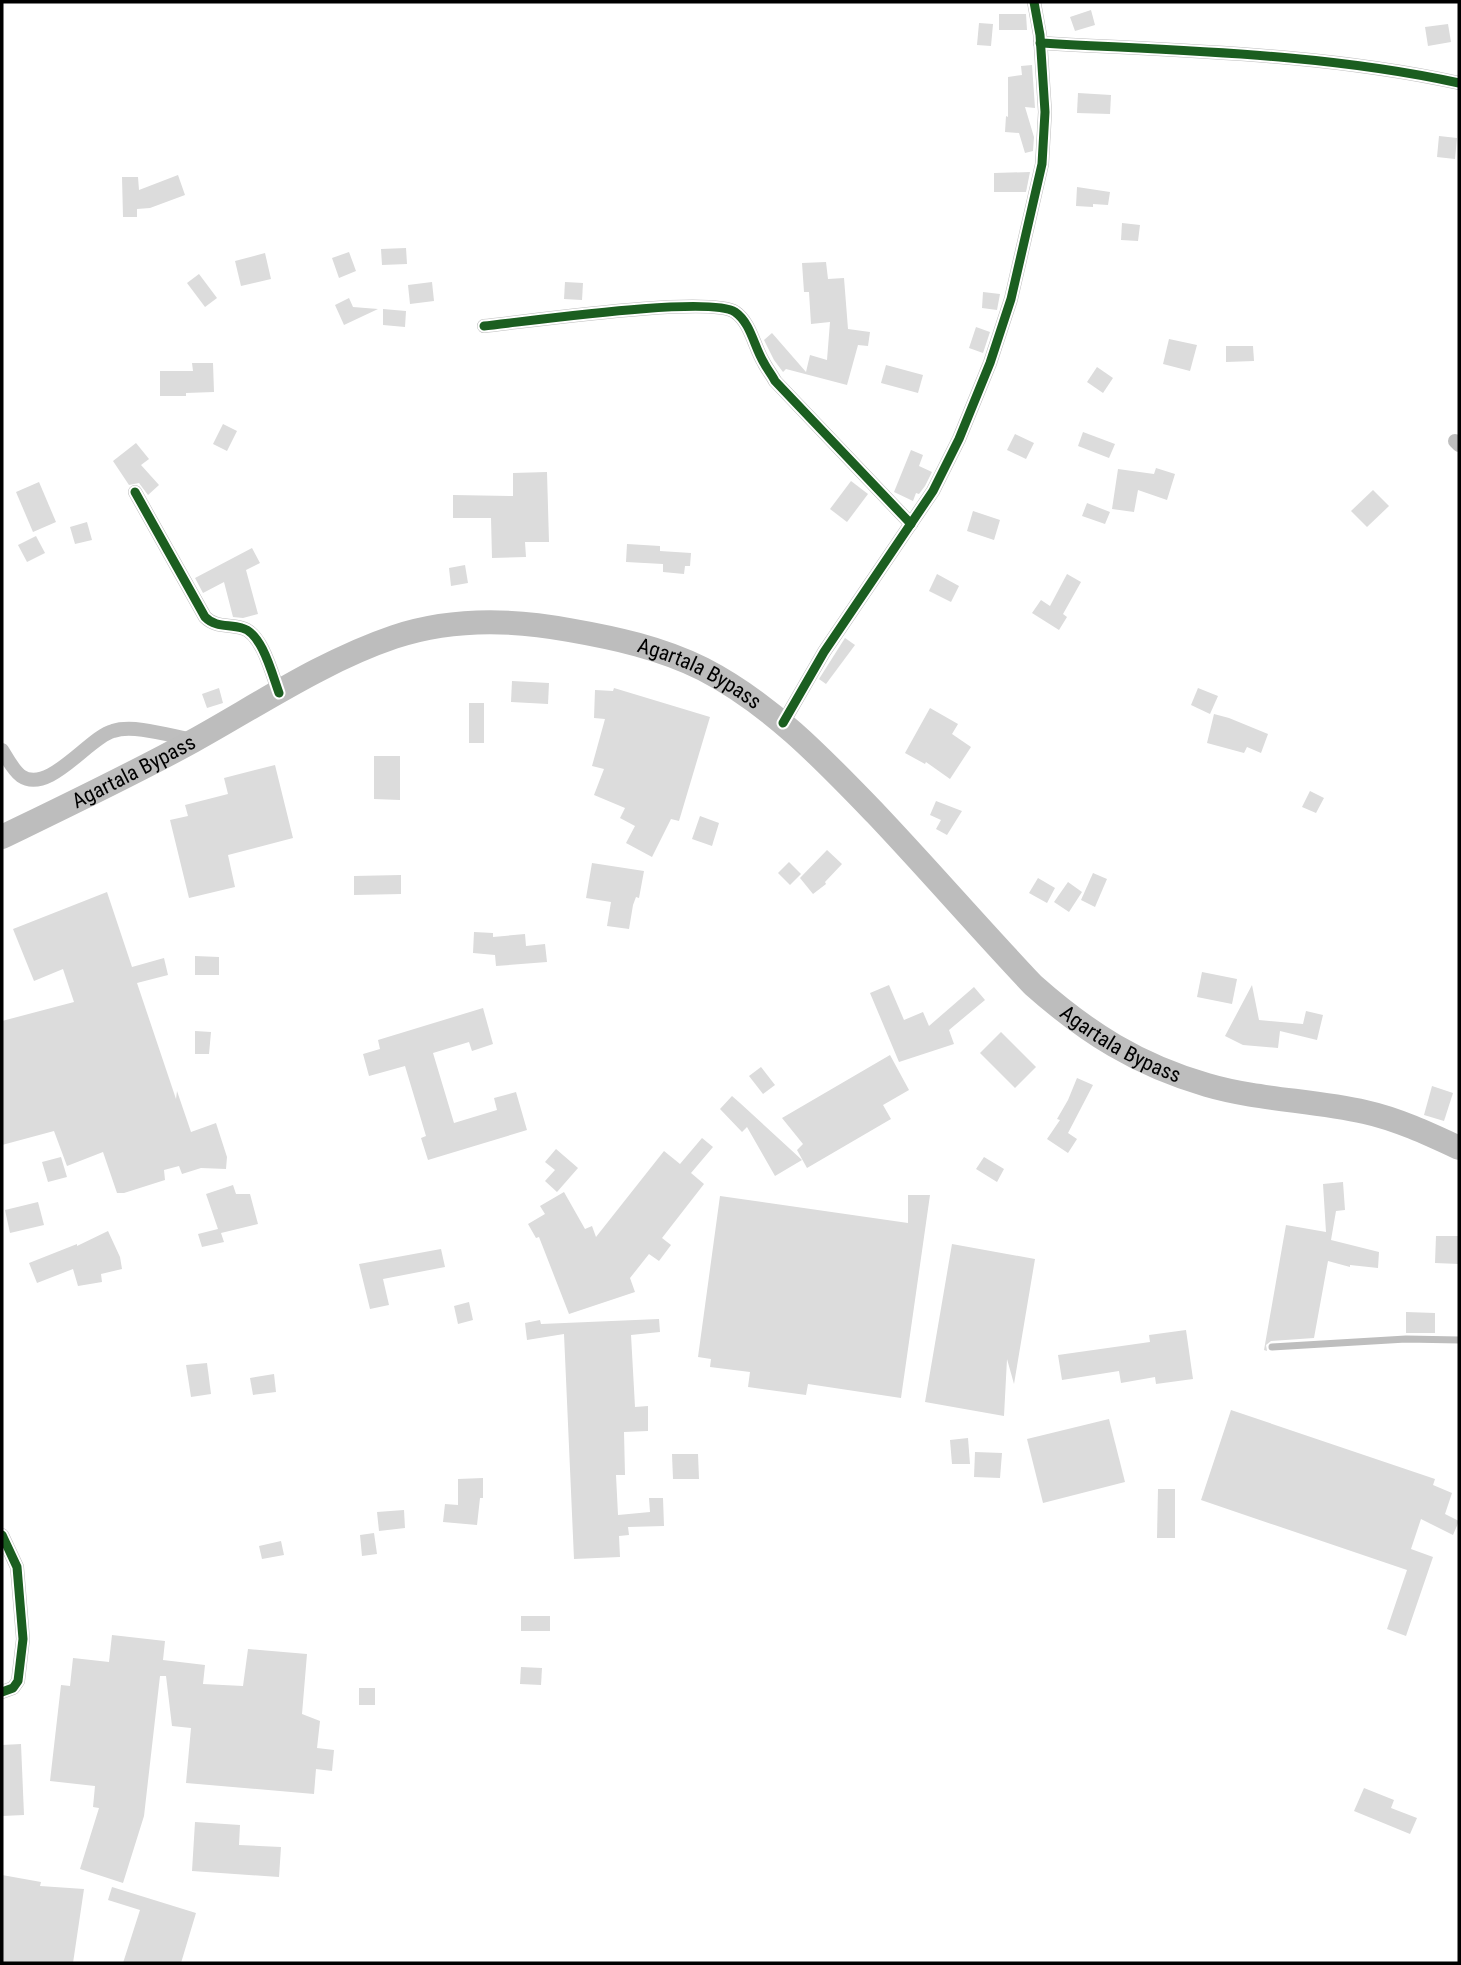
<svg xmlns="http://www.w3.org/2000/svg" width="1461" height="1965" viewBox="0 0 1461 1965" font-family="'Roboto Condensed',sans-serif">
<rect width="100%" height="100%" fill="#fff"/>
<g fill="#dcdcdc">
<polygon points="1091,10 1095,25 1075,31 1070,17"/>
<polygon points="999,14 1026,14 1027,30 999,30"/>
<polygon points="979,23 993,24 991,46 977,45"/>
<polygon points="1448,24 1451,42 1428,46 1425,27"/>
<polygon points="1032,65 1035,108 1025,107 1034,137 1033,151 1025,153 1019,133 1005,132 1006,116 1008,117 1008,77 1022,75 1021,66"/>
<polygon points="1078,93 1111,95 1110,114 1077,113"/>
<polygon points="1439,136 1457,138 1455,159 1437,157"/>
<polygon points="1030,172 1026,192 994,192 994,173"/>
<polygon points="178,175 185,195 150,208 137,209 137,217 123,217 122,177 138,177 139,190"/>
<polygon points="1077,187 1110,192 1108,205 1093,204 1093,207 1076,206"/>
<polygon points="1122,223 1140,225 1138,241 1121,240"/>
<polygon points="406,248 407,264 382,265 381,249"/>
<polygon points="349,252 356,271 339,278 332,258"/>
<polygon points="265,253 271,279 241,286 235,261"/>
<polygon points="826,262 828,279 844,278 848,329 870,332 868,346 858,345 847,385 786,369 783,372 774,360 764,340 772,333 806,372 810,355 827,360 830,322 811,324 809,292 804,292 802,263"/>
<polygon points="199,274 217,298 205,307 187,283"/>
<polygon points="432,282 434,301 410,304 408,285"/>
<polygon points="565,282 583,283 582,300 564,299"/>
<polygon points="983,292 1000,294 997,310 982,308"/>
<polygon points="349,298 353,307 378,309 344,325 335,305"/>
<polygon points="383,309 406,311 405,327 383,325"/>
<polygon points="976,327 990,332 983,353 969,348"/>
<polygon points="1169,339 1197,345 1190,371 1163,364"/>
<polygon points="1226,346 1253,346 1254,361 1226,362"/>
<polygon points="192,363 213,363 214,392 186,393 186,396 160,396 160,371 193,371"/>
<polygon points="886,365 923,375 918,393 881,383"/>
<polygon points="1097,367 1113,378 1103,393 1087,382"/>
<polygon points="223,424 237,431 227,451 213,444"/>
<polygon points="1083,432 1115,444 1109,458 1078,446"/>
<polygon points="1015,434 1034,443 1026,459 1007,450"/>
<polygon points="136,443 149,459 141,465 159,485 148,495 139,483 129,485 113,461"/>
<polygon points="911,450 923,455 919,466 932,472 925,486 919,494 916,493 913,501 894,492"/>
<polygon points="1156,468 1175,474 1167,500 1138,490 1134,512 1112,509 1118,469 1154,474"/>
<polygon points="547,472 549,542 525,542 526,557 492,558 491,518 453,518 453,495 513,496 513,473"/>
<polygon points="851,481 868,494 847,522 830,509"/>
<polygon points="39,482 56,522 33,532 16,492"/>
<polygon points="1373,490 1389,506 1367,527 1351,511"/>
<polygon points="1087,503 1110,512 1105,524 1082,516"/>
<polygon points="973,511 1000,520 994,540 967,531"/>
<polygon points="87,522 92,540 75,544 70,527"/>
<polygon points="36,536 45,553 27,562 18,545"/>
<polygon points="627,544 660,546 660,551 691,553 690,566 685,566 684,574 663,572 663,564 626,562"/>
<polygon points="252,548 260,563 246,570 258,614 243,618 233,617 224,582 203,593 195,578"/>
<polygon points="465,565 468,583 451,586 449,568"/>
<polygon points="937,574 959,586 951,602 929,591"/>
<polygon points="1067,574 1081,582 1063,614 1067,617 1059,630 1032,613 1041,600 1050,606"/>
<polygon points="845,638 855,645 826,684 819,679"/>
<polygon points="512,681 549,683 548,704 511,702"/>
<polygon points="219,688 223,703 207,708 202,694"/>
<polygon points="614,688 710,717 679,821 671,819 652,857 626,843 635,826 620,818 625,808 594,795 604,769 592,766 605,719 594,718 595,690 613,691"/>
<polygon points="1198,688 1218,696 1210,714 1191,705"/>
<rect x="469" y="703" width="15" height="40"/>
<polygon points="930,708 958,724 952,734 971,747 950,779 926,762 925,764 905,753"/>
<polygon points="1214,714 1229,718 1268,734 1261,753 1247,747 1244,753 1207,743"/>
<polygon points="374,756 400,756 400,800 374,799"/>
<polygon points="275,765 293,838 228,855 235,887 189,898 170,820 188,816 185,805 228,794 224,778"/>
<polygon points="1310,791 1324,798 1316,813 1302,807"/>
<polygon points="936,801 962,811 947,835 936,829 941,820 930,815"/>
<polygon points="700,816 719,823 712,846 692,839"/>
<polygon points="827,850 842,864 825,882 826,884 813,894 800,878"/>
<polygon points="789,862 801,874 790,885 778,873"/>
<polygon points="592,863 644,871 639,898 636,897 633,905 629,929 607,926 611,902 586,898"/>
<polygon points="1093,873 1107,879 1095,907 1081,900"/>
<polygon points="401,875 401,894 354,895 354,876"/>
<polygon points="1038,878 1055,888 1047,903 1029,893"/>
<polygon points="1068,882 1082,892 1069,912 1054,902"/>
<polygon points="107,892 132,967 164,958 168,975 137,983 176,1099 177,1091 191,1132 216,1123 227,1157 226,1169 201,1168 182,1174 179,1166 164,1170 165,1180 124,1193 117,1193 103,1152 67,1166 54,1131 2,1145 2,1021 74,1002 63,969 34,981 13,929"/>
<polygon points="474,932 493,933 493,937 525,934 526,946 545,944 547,962 496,966 495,955 473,953"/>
<polygon points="195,956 219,957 219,975 195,975"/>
<polygon points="1202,972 1237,979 1232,1004 1197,997"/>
<polygon points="889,985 904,1020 923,1012 929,1026 974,987 985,1000 949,1030 954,1044 899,1062 870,993"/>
<polygon points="1252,985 1259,1020 1303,1024 1306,1011 1323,1015 1317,1040 1280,1031 1278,1048 1243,1045 1225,1036"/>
<polygon points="483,1008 493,1044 472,1051 469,1042 433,1053 454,1123 497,1110 494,1098 516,1092 527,1130 428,1160 421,1138 426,1136 405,1066 369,1076 363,1054 380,1049 378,1040"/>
<polygon points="195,1031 211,1032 209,1054 195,1054"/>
<polygon points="1001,1032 1036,1067 1015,1088 980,1053"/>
<polygon points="890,1055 909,1090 883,1105 891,1119 807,1168 797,1150 803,1144 782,1118"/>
<polygon points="761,1067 775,1085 763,1094 749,1076"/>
<polygon points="1077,1078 1093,1085 1068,1133 1077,1139 1068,1153 1047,1139 1060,1120 1057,1119 1068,1100"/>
<polygon points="1432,1086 1453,1093 1444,1121 1424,1115"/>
<polygon points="732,1096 740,1103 802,1160 775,1176 747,1127 742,1132 720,1109"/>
<polygon points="702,1138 713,1147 691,1173 704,1184 662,1238 671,1245 659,1261 649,1254 630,1278 635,1292 569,1314 539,1237 536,1238 528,1224 545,1214 540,1206 564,1192 585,1229 592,1226 596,1237 664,1151 680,1164"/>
<polygon points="556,1149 578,1168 557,1192 545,1181 555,1170 545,1162"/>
<polygon points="61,1157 67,1177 48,1182 42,1162"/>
<polygon points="984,1157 1004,1169 997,1182 976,1169"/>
<polygon points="1343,1182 1345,1210 1336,1211 1331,1240 1379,1252 1378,1268 1350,1265 1350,1267 1328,1261 1314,1338 1271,1341 1266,1345 1267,1351 1264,1350 1286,1225 1326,1232 1323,1184"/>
<polygon points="233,1185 236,1194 250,1194 258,1224 221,1233 224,1242 202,1247 198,1234 218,1229 206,1194"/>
<polygon points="908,1195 930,1195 901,1398 808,1384 806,1395 748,1387 750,1372 710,1367 711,1359 698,1357 720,1196 908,1223"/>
<polygon points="38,1202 44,1225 10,1233 5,1210"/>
<polygon points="108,1231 120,1257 122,1269 101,1274 102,1282 78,1286 73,1269 37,1283 29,1263 77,1244 77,1246"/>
<polygon points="1436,1236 1459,1236 1459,1264 1435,1263"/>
<polygon points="952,1244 1035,1259 1014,1384 1007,1359 1004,1416 925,1402"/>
<polygon points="441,1249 445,1267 383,1279 389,1305 370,1309 359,1264"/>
<polygon points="469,1302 473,1320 458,1324 454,1306"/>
<polygon points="1406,1312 1435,1313 1435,1333 1406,1333"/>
<polygon points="659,1319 660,1332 631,1335 635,1407 648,1406 648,1431 624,1432 625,1475 616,1475 618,1515 650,1512 649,1498 663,1498 664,1526 628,1527 629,1535 619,1536 620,1557 574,1559 564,1334 527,1340 525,1323 540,1320 541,1324"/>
<polygon points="1186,1330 1193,1379 1156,1384 1155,1377 1121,1383 1119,1371 1062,1380 1058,1355 1150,1342 1149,1335"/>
<polygon points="207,1363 211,1394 191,1397 186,1365"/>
<polygon points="274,1374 276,1392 253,1395 250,1378"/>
<polygon points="1231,1410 1435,1479 1433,1485 1452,1493 1445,1514 1459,1521 1453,1535 1421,1519 1411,1549 1433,1557 1406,1636 1387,1629 1407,1570 1201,1500"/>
<polygon points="1109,1419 1125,1482 1043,1503 1027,1439"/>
<polygon points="968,1438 970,1464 952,1464 950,1440"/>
<polygon points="975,1452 1002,1453 1000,1478 974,1477"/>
<polygon points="672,1454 698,1454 699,1479 673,1479"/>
<polygon points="483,1478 483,1498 480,1498 477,1525 443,1522 445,1504 458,1505 458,1479"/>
<polygon points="1158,1489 1175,1489 1175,1538 1157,1538"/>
<polygon points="404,1510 405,1528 379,1531 377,1512"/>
<polygon points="374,1533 377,1554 362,1556 360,1535"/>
<polygon points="281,1541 284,1555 262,1559 259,1546"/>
<rect x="521" y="1616" width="29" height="15"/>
<polygon points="112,1635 165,1641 163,1660 205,1665 203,1684 243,1686 248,1649 307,1654 302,1714 320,1721 317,1748 334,1750 332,1771 316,1769 314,1794 186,1783 191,1728 172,1726 166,1676 160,1676 144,1816 123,1883 80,1869 99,1808 93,1807 95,1786 50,1781 61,1685 70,1686 73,1658 109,1662"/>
<polygon points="521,1667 542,1668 541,1685 520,1684"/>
<rect x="359" y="1688" width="16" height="17"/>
<polygon points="21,1744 24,1815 2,1816 2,1745"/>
<polygon points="1364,1788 1394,1800 1391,1808 1417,1818 1410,1834 1354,1811"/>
<polygon points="195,1822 240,1825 239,1845 281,1847 279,1877 192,1871"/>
<polygon points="2,1875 41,1882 40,1886 84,1889 73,1963 2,1963"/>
<polygon points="112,1887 196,1913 181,1963 123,1963 140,1910 108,1900"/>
</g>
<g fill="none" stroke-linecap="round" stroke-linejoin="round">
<polyline stroke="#bebebe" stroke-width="7" points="1272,1347 1406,1339 1459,1340"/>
<g stroke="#bebebe" stroke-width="14">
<path d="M1040 43C1181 51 1321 53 1459 83"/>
<path d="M484 326C524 322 709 295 735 312 751 323 754 347 764 363 767 369 772 375 775 381L911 524"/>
<polyline points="1455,441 1459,445"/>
<path d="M135 492 205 617C216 628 228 624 242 628 262 633 272 674 279 693"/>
<polyline points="783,723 824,652 933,491 959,439 990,363 1011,299 1042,164 1045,112 1040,35 1034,2"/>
<path d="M2 750C7 758 13 770 21 776 49 795 89 737 113 731 134 724 171 736 193 740"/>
<polyline points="2,1535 17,1567 23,1639 18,1681 13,1688 2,1692"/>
</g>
<path stroke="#bdbdbd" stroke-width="24" id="s1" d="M2 837C66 806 131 775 193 741 258 705 323 661 394 637 451 618 510 619 569 630 615 638 661 648 703 669 771 704 824 760 876 814 929 870 980 929 1033 985 1087 1033 1138 1065 1207 1085 1258 1100 1313 1100 1365 1112 1397 1119 1429 1134 1459 1148"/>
<g stroke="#fff" stroke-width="13">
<g id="cycleway">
<path d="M1040 43C1181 51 1321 53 1459 83"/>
<path d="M484 326C524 322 709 295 735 312 751 323 754 347 764 363 767 369 772 375 775 381L911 524"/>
<path d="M135 492 205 617C216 628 228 624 242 628 262 633 272 674 279 693"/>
<polyline points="783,723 824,652 933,491 959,439 990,363 1011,299 1042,164 1045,112 1040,35 1034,2"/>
<polyline points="2,1535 17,1567 23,1639 18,1681 13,1688 2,1692"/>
</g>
</g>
<use href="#cycleway" stroke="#1b5e20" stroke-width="9"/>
</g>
<g text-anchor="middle" stroke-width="5" stroke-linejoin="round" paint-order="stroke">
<g font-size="21" fill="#000" stroke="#fff">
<text dy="7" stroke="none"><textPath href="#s1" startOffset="756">Agartala Bypass</textPath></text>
<text dy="7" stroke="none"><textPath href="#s1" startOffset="147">Agartala Bypass</textPath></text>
<text dy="7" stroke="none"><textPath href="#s1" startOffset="1323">Agartala Bypass</textPath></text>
</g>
</g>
<rect width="1461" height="1965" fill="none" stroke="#000000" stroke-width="7"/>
</svg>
